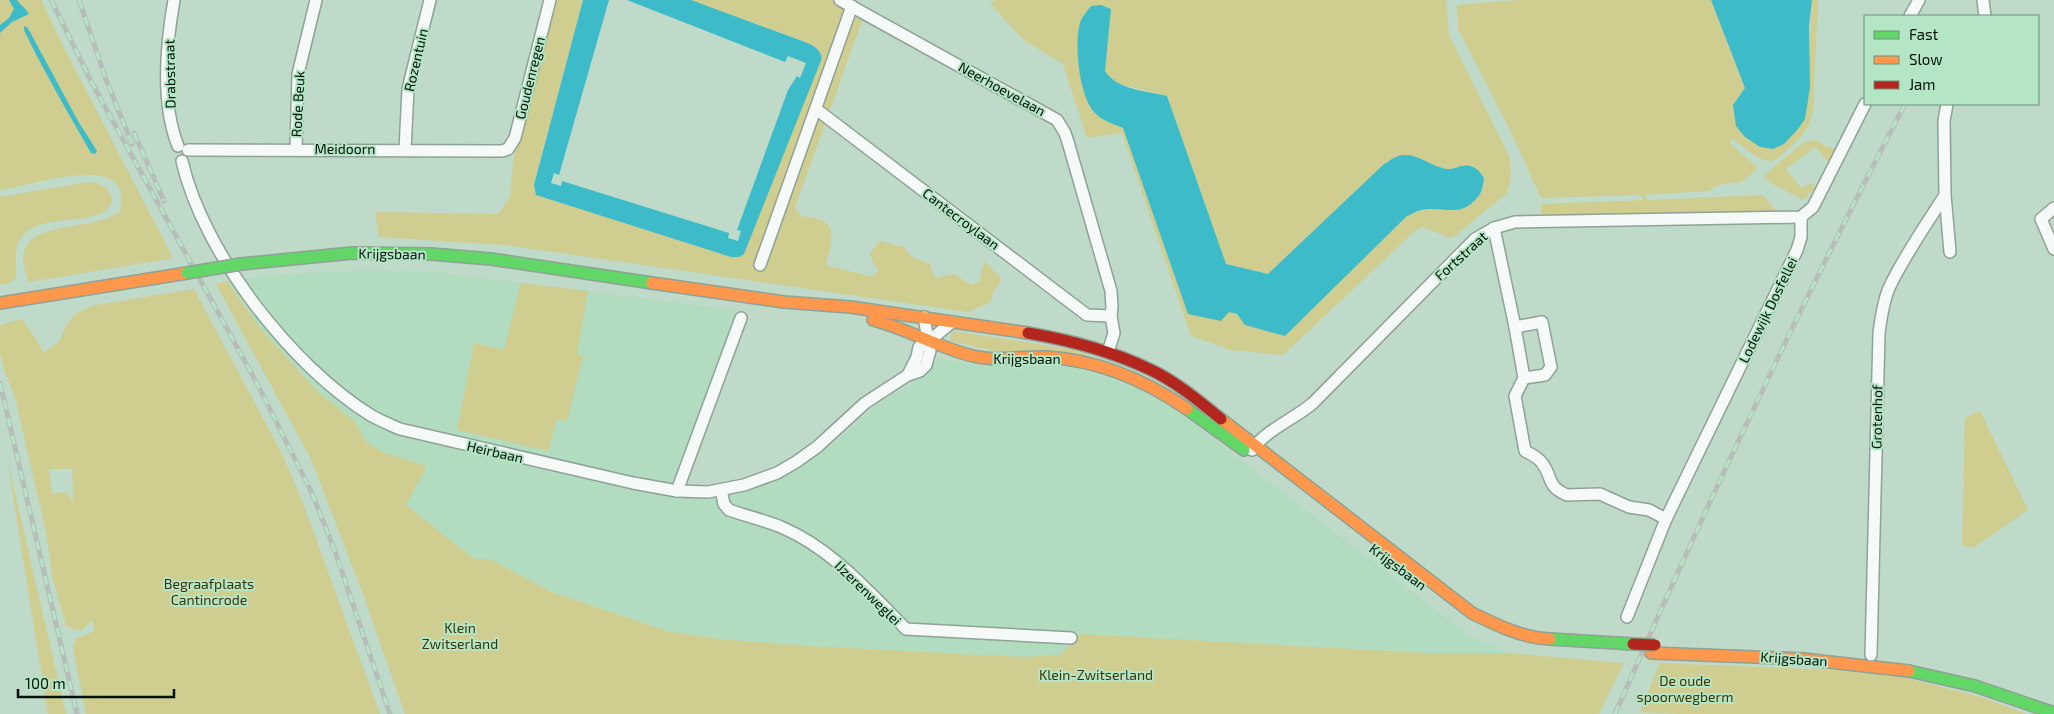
<svg xmlns="http://www.w3.org/2000/svg" width="2054" height="714" viewBox="0 0 2054 714" font-family="'Exo 2',sans-serif">
<rect width="100%" height="100%" fill="#bfdac8"/>
<polygon fill="#b1dcbf" points="367,270 434,272 736,310 670,495 705,497 748,490 786,476 835,443 877,405 921,378 939,358 975,365 1056,366 1077,368 1133,386 1177,411 1468,635 1507,653 1427,653 1080,634 1060,656 1024,657 827,647 728,640 670,632 549,591 490,559 474,560 406,504 427,466 387,454 367,443 355,423 317,391 259,327 227,281 272,275"/>
<g fill="#cfcd90" fill-rule="evenodd">
<path d="M0 0H41L65 50 173 258 29 282C0 215 89 235 119 212 139 147 28 187 0 190Z"/>
<path d="M556 0H583L534 184 536 195 731 257H739L820 52 815 47 805 42 691 0H831L863 18 795 207 801 216C807 217 815 218 821 220 838 226 830 250 826 263L829 266 873 277 879 270 873 263 870 253 880 241C888 242 894 247 903 246L912 257 930 264 933 274 936 278 955 274 971 285 980 281 984 261 1002 279 993 292 991 302 968 312 505 245 379 237 375 212 498 214 510 197 513 161Z"/>
<path d="M995 0H1446L1449 35 1510 158 1511 177 1507 193 1455 236 1450 238 1423 227 1416 230 1283 355 1231 350 1191 336 1122 133 1087 138 1063 64 1025 41 990 4ZM1101 5 1111 9 1105 71 1111 80 1120 84 1167 96 1225 264 1268 274 1384 164C1415 145 1419 166 1447 169 1451 170 1454 167 1458 167 1465 167 1472 169 1478 170L1484 178 1483 189 1456 211C1438 208 1423 208 1407 216L1285 336 1229 312 1188 314 1123 128 1104 120Z"/>
<path d="M1519 0H1711L1745 88 1733 105 1784 144 1805 119 1812 0H1818L1813 110C1810 129 1800 139 1786 151 1781 155 1776 161 1770 161 1757 160 1743 146 1733 139L1729 143 1758 168 1741 182 1718 185 1708 191 1645 195 1648 200 1763 195 1777 212 1776 215 1541 217V204L1644 200 1641 195 1541 198 1511 132 1458 29 1457 5Z"/>
<polygon points="1816,140 1825,146 1835,149 1828,162 1815,147 1786,169 1801,188 1811,183 1815,188 1803,200 1771,183 1764,176 1804,142"/>
<path d="M89 182C101 184 110 187 112 201 101 233 29 205 17 247 14 256 17 268 16 278L10 283 0 285V197Z"/>
<polygon points="227,281 259,327 317,391 356,423 367,443 387,454 427,466 406,505 474,559 490,559 549,591 670,632 728,640 827,647 1024,657 1060,655 1080,634 1427,653 1507,653 1624,663 1599,714 405,714 363,594 311,459 216,284"/>
<polygon points="521,283 588,291 577,354 583,356 567,421 557,419 548,451 457,430 474,343 504,350"/>
<path d="M194 289 282 454 301 498 380 714H86L73 648 76 639 95 631 92 620 81 631 66 626 52 576 47 537 15 397 4 370 0 353V325L22 319 38 342 43 353 60 341 66 325 77 313 91 306ZM49 469H72L73 501 65 492 52 494Z"/>
<polygon points="954,331 1074,350 1160,383 1008,354 950,341 951,334"/>
<polygon points="1980,411 2028,510 1973,548 1962,545 1965,418"/>
<polygon points="7,459 66,714 48,714"/>
<polygon points="1660,663 1837,670 1906,678 1981,697 2026,714 1682,714 1640,712"/>
</g>
<g fill="#3ebbc9">
<path d="M9 0H17C21 6 26 8 29 14L12 22 0 33V25L9 18 14 9Z"/>
<path d="M583 0H609L559 175 554 173 551 183 561 186 562 181 729 233 728 238 738 241 741 231 737 230 788 90 797 76 800 78 806 63 788 56 785 62 627 0H691L805 42C814 46 819 48 822 58L744 254 739 257H731L536 195 534 185Z"/>
<polygon points="1711,0 1812,0 1809,26 1810,87 1805,119 1798,129 1784,144 1773,149 1760,147 1745,137 1736,126 1733,105 1745,88"/>
<path d="M1101 5 1111 9 1105 71C1117 90 1147 91 1167 96L1226 264 1268 274 1384 164C1391 160 1397 154 1406 155 1420 155 1432 167 1447 169 1454 170 1462 164 1470 166 1477 168 1480 172 1484 178 1483 189 1481 195 1473 202 1457 218 1437 204 1418 211 1414 212 1411 215 1407 216L1285 336 1245 325 1237 314 1229 312 1221 321 1188 314 1123 128C1113 124 1103 121 1095 113 1079 97 1074 44 1080 23 1082 17 1087 11 1091 6Z"/>
<path d="M24 26 27 27 30 32 78 121 97 151 95 154 91 153C68 112 44 72 24 30Z"/>
</g>
<g fill="none" stroke-linecap="round" stroke-linejoin="round">
<g stroke="#8ea295" stroke-width="14">
<g id="street">
<path d="M174 0C166 45 161 103 178 146"/>
<polyline points="840,0 1057,120 1065,133 1068,142 1111,291 1112,307 1111,316 1114,333 1108,352"/>
<polyline points="1983,0 1985,16"/>
<polyline points="1910,16 1919,0"/>
<polyline points="1947,104 1944,121 1945,195 1950,252"/>
<polyline points="816,109 1087,315 1111,316"/>
<polyline points="296,149 298,74 316,0"/>
<polyline points="188,150 502,151 508,149 515,138 550,0"/>
<polyline points="405,150 408,89 430,0"/>
<path d="M182 161C203 253 292 367 372 416 381 421 391 425 400 429L633 483 677 491 708 492 744 485 777 473 796 462 817 447 865 403 908 375 920 371 926 365 930 351 924 317"/>
<polyline points="2054,208 2041,219 2054,249"/>
<polyline points="1494,228 1515,327"/>
<polyline points="760,265 852,6"/>
<polyline points="908,375 917,357 919,347 929,341 952,322"/>
<path d="M1524 378 1545 375 1551 367 1542 322 1515 327 1524 378 1515 396 1525 451C1531 454 1539 458 1542 463 1553 477 1546 486 1567 495L1600 494 1629 507 1649 510 1666 519"/>
<path d="M1252 450C1267 429 1293 420 1313 403L1475 239 1494 228 1515 222 1801 217 1813 207 1865 104"/>
<path d="M721 490 724 504 729 510C746 516 764 520 781 527 831 548 868 591 906 629L1071 638"/>
<polyline points="677,491 741,318"/>
<polyline points="1627,617 1666,519 1797,250 1801,237 1801,217"/>
<path d="M1871 655 1879 333C1881 318 1883 302 1889 288 1904 256 1926 225 1945 195"/>
</g>
</g>
<g stroke="#8ea295" stroke-width="14">
<g id="fast">
<polyline points="241,264 352,253 431,254 491,259 652,283"/>
<polyline points="1187,409 1244,450"/>
<polyline points="1550,639 1633,644"/>
<polyline points="1909,671 1975,686 2054,713"/>
</g>
</g>
<g stroke="#8ea295" stroke-width="14">
<g id="slow">
<polyline points="652,283 784,302 850,307 1028,333"/>
<polyline points="0,303 187,273"/>
<path d="M873 320C908 329 939 348 973 356 997 362 1021 356 1046 357 1097 360 1145 380 1187 409"/>
<path d="M1221 419 1472 613C1496 625 1523 638 1550 639"/>
<polyline points="1651,653 1803,659 1909,671"/>
</g>
</g>
<g stroke="#8ea295" stroke-width="14">
<path id="jam" d="M1028 333C1069 340 1111 351 1149 369 1175 381 1198 400 1221 419"/>
</g>
<use href="#street" stroke="#f5f9f7" stroke-width="11"/>
<use href="#fast" stroke="#63d668" stroke-width="11"/>
<use href="#slow" stroke="#ff974d" stroke-width="11"/>
<use href="#jam" stroke="#b3261e" stroke-width="11"/>
<g stroke="#b7beba" stroke-width="5">
<g id="rail">
<polyline points="51,0 92,83 259,387 311,491 335,551 390,714"/>
<polyline points="79,0 105,77 132,144"/>
<polyline points="134,133 164,201"/>
<polyline points="0,383 77,714"/>
<path d="M1615 714C1705 507 1801 304 1905 104"/>
</g>
</g>
<use href="#rail" stroke="#b4e5c4" stroke-width="3" stroke-dasharray="9" stroke-linecap="butt"/>
<g stroke="#8ea295" stroke-width="14" stroke-linecap="butt">
<polyline id="fast-bridge" points="187,273 241,264"/>
</g>
<g stroke="#8ea295" stroke-width="14" stroke-linecap="butt">
<polyline id="jam-bridge" points="1633,644 1655,645"/>
</g>
<use href="#fast-bridge" stroke="#63d668" stroke-width="11"/>
<use href="#jam-bridge" stroke="#b3261e" stroke-width="11"/>
</g>
<g text-anchor="middle" stroke-width="4" stroke-linejoin="round" paint-order="stroke">
<g font-size="14" fill="#021308" stroke="#b4e5c4">
<text transform="translate(416 60) rotate(-77)" y="5">Rozentuin</text>
<text transform="translate(170 74) rotate(-91)" y="5">Drabstraat</text>
<text transform="translate(530 78) rotate(-76)" y="5">Goudenregen</text>
<text transform="translate(1002 89) rotate(29)" y="5">Neerhoevelaan</text>
<text transform="translate(298 104) rotate(-87)" y="5">Rode Beuk</text>
<text x="345" y="154">Meidoorn</text>
<text transform="translate(961 219) rotate(37)" y="5">Cantecroylaan</text>
<text transform="translate(392 254) rotate(1)" y="5">Krijgsbaan</text>
<text transform="translate(1461 256) rotate(-42)" y="5">Fortstraat</text>
<text transform="translate(1768 310) rotate(-64)" y="5">Lodewijk Dosfellei</text>
<text x="1027" y="364">Krijgsbaan</text>
<text transform="translate(1877 417) rotate(-89)" y="5">Grotenhof</text>
<text transform="translate(495 452) rotate(13)" y="5">Heirbaan</text>
<text transform="translate(1398 567) rotate(37)" y="5">Krijgsbaan</text>
<text transform="translate(868 593) rotate(44)" y="5">IJzerenweglei</text>
<text transform="translate(1794 659) rotate(4)" y="5">Krijgsbaan</text>
</g>
<g font-size="14" fill="#3d3307" stroke="#b4e5c4">
<text x="209" y="589">Begraafplaats<tspan x="209" dy="16">Cantincrode</tspan></text>
<text x="460" y="633">Klein<tspan x="460" dy="16">Zwitserland</tspan></text>
<text x="1096" y="680">Klein-Zwitserland</text>
<text x="1685" y="686">De oude<tspan x="1685" dy="16">spoorwegberm</tspan></text>
</g>
</g>
<rect x="1864" y="15" width="175" height="90" fill="#b4e5c4" stroke="#6d9179"/>
<rect x="1874" y="31" width="25" height="8" fill="#63d668" stroke="#6d9179"/>
<text x="1909" y="40" font-size="15" fill="#021308">Fast</text>
<rect x="1874" y="56" width="25" height="8" fill="#ff974d" stroke="#6d9179"/>
<text x="1909" y="65" font-size="15" fill="#021308">Slow</text>
<rect x="1874" y="81" width="25" height="8" fill="#b3261e" stroke="#6d9179"/>
<text x="1909" y="90" font-size="15" fill="#021308">Jam</text>
<path d="M18 689v8h156v-8" fill="none" stroke="#021308" stroke-width="2.5"/>
<text x="25" y="689" font-size="15" fill="#021308" stroke="#b4e5c4" stroke-width="4" paint-order="stroke">100 m</text>
</svg>
